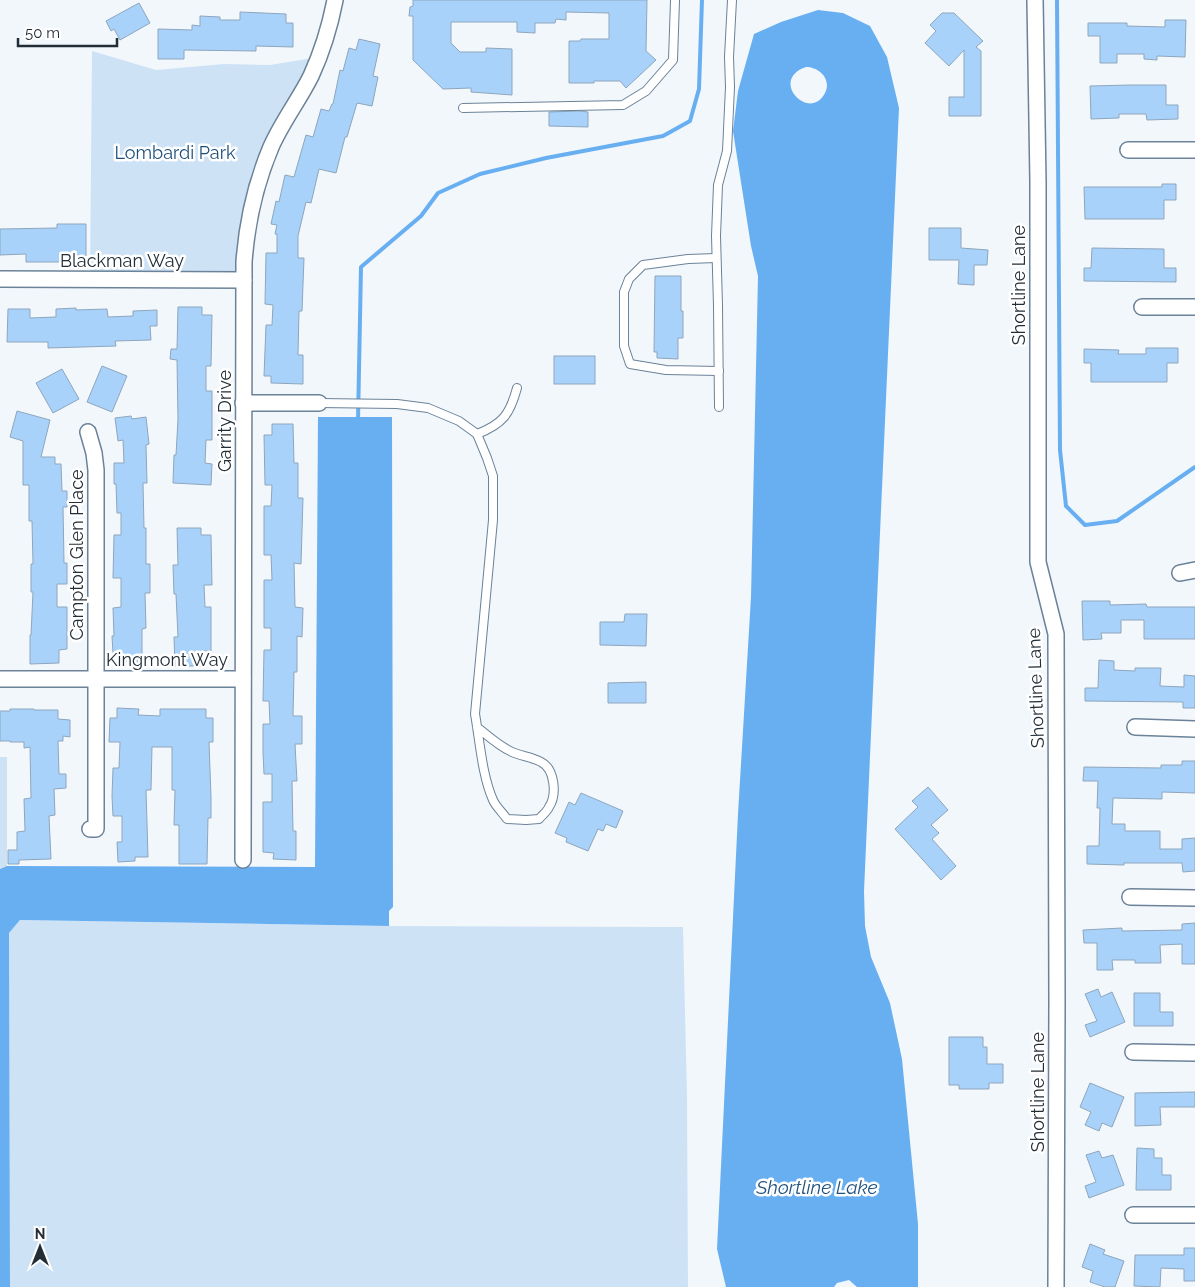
<svg xmlns="http://www.w3.org/2000/svg" width="1195" height="1287" viewBox="0 0 1195 1287" font-family="Raleway,sans-serif">
<rect width="100%" height="100%" fill="#f2f7fc"/>
<g fill="#cee2f6">
<polygon points="92,51 156,70 224,64 270,65 313,58 262,155 244,280 90,280"/>
<polygon points="0,757 7,757 7,866 0,869"/>
<polygon points="20,920 389,926 683,927 687,1097 688,1287 10,1287 9,933"/>
</g>
<g fill="#68aff1" fill-rule="evenodd">
<path d="M818 10 843 13 870 26 887 57 899 108 864 891 865 926 871 957 890 1003 902 1059 918 1224V1287H857L849 1280 837 1283 834 1287H726L717 1249 738 814 751 597 758 276 751 246 733 131 738 91 754 34 781 22ZM806 67C819 67 832 79 825 93 810 123 768 80 806 67Z"/>
<polygon points="318,417 392,417 393,907 389,911 389,926 20,920 9,933 10,1287 0,1287 0,869 7,866 315,867"/>
</g>
<g fill="none" stroke-linecap="round" stroke-linejoin="round">
<g stroke="#68aff1" stroke-width="4">
<polyline points="1057,0 1060,450 1066,506 1085,525 1117,521 1195,467"/>
<polyline points="358,421 361,267 421,216 438,193 480,174 546,158 663,136 690,121 699,89 702,0"/>
</g>
</g>
<g fill="#a8d2fa" stroke="#8ea6bd">
<polygon points="413,0 647,0 646,51 656,60 626,88 620,81 594,81 594,83 569,83 569,41 580,41 581,39 609,39 609,13 566,12 566,20 556,19 555,23 535,23 535,33 517,32 517,22 451,22 451,43 460,52 486,52 486,48 512,49 512,95 471,92 471,88 443,89 413,60 413,16 409,16 410,7 413,6"/>
<polygon points="139,3 150,23 120,40 114,29 111,31 106,21"/>
<polygon points="240,12 286,14 286,23 293,23 293,47 256,46 256,51 184,50 184,59 158,59 158,29 192,30 192,25 200,26 200,16 220,17 220,20 240,20"/>
<polygon points="942,13 954,13 983,41 976,47 981,51 981,116 949,116 949,97 964,97 964,50 949,66 925,43 936,31 930,25"/>
<polygon points="1165,20 1186,20 1185,57 1157,56 1157,60 1144,59 1144,54 1117,54 1117,63 1100,63 1100,36 1088,36 1088,23 1127,23 1127,26 1165,27"/>
<polygon points="359,39 380,44 373,76 378,77 372,106 357,103 347,137 345,137 336,173 319,169 311,203 306,202 298,236 298,258 304,258 302,311 299,311 298,355 303,355 303,384 271,383 271,376 264,376 266,325 272,325 273,305 265,304 266,253 277,253 277,234 275,234 277,225 271,224 276,201 279,202 285,175 294,177 306,135 313,137 321,109 329,111 332,104 333,104 340,70 343,71 349,48 356,50"/>
<polygon points="1130,85 1166,85 1166,105 1178,105 1178,119 1147,120 1146,114 1119,114 1119,118 1091,119 1090,86"/>
<polygon points="580,111 588,112 588,127 549,126 549,112"/>
<polygon points="1162,184 1176,184 1176,200 1164,200 1164,219 1085,219 1084,187 1162,187"/>
<polygon points="57,224 86,224 86,256 78,255 78,262 26,262 26,254 0,255 0,229 57,228"/>
<polygon points="929,228 961,228 961,248 988,250 987,265 974,265 974,285 958,284 959,260 929,260"/>
<polygon points="1092,248 1164,249 1164,268 1176,268 1176,282 1084,281 1084,268 1091,268"/>
<polygon points="655,276 681,276 681,311 683,311 683,338 678,338 678,359 657,358 657,352 654,352"/>
<polygon points="178,307 202,307 202,315 212,315 211,366 206,366 206,391 212,391 212,440 206,440 205,463 212,464 211,485 173,483 174,455 176,455 178,419 177,360 170,359 171,349 177,349"/>
<polygon points="76,308 76,310 107,309 108,317 133,316 133,311 157,310 157,326 150,326 151,340 115,341 116,346 48,348 48,342 7,342 8,309 30,309 30,318 56,317 56,309"/>
<polygon points="1146,348 1178,348 1178,363 1167,363 1167,382 1091,382 1091,363 1084,363 1084,349 1119,350 1118,354 1146,354"/>
<rect x="554" y="356" width="41" height="28"/>
<polygon points="102,366 127,376 112,412 87,402"/>
<polygon points="62,369 79,399 53,413 36,383"/>
<polygon points="17,411 50,420 41,457 55,457 55,464 61,464 62,491 67,491 67,507 63,507 64,563 67,563 67,584 57,584 57,607 67,607 67,649 59,650 59,663 30,664 30,635 31,635 33,592 31,592 31,564 33,564 32,521 29,521 29,485 23,485 23,441 10,437"/>
<polygon points="131,416 132,419 146,417 149,444 146,445 147,483 143,483 144,528 146,528 146,564 150,564 150,593 145,593 146,628 142,629 142,662 120,662 120,653 113,653 112,636 114,636 113,608 121,607 121,578 113,578 114,535 121,535 121,513 117,513 116,484 114,484 114,463 124,463 123,440 118,441 115,418"/>
<polygon points="272,424 293,424 294,463 298,463 298,498 303,498 301,564 294,563 295,607 303,608 302,637 297,636 297,672 294,672 293,716 302,716 302,744 295,744 297,781 292,781 293,831 296,831 296,860 273,859 274,853 263,852 263,802 272,802 272,774 264,774 263,753 263,724 270,724 269,701 263,701 264,650 271,650 271,628 264,628 264,580 272,580 271,555 264,555 264,506 271,506 272,485 265,485 264,435 272,435"/>
<polygon points="177,528 201,528 201,535 211,535 212,585 204,585 205,607 211,607 211,651 203,651 203,666 175,666 174,637 178,637 176,594 174,594 173,565 178,565"/>
<polygon points="1082,601 1110,601 1110,605 1146,604 1147,607 1195,607 1195,639 1144,639 1144,620 1121,620 1121,633 1101,633 1102,639 1083,640"/>
<polygon points="625,614 647,614 646,646 600,645 600,622 624,622"/>
<polygon points="1099,660 1114,661 1114,670 1135,671 1135,668 1161,668 1160,686 1184,687 1184,675 1195,676 1195,708 1183,708 1183,702 1085,701 1085,688 1098,688"/>
<polygon points="646,682 646,703 608,703 608,683"/>
<polygon points="117,708 139,709 138,715 160,716 160,709 206,709 206,718 213,718 213,742 209,742 211,797 211,818 208,818 207,864 179,864 179,825 174,825 175,790 172,790 172,747 152,747 151,790 146,790 148,857 135,857 135,861 118,862 117,842 122,842 122,816 113,816 112,796 113,768 119,768 120,742 109,742 110,718 117,718"/>
<polygon points="10,709 34,709 34,710 58,710 58,719 70,720 70,737 63,736 63,741 58,741 59,774 66,774 66,788 54,789 55,815 49,816 51,859 19,860 19,864 8,864 8,850 17,850 17,832 25,831 24,799 31,798 30,747 24,748 24,742 10,742 10,741 0,741 0,711 10,711"/>
<polygon points="1182,761 1195,761 1195,793 1162,792 1162,799 1113,798 1112,824 1125,824 1125,831 1160,831 1160,849 1182,849 1182,839 1195,838 1195,871 1183,872 1182,863 1124,863 1124,865 1087,864 1087,846 1099,846 1100,808 1097,808 1098,781 1083,781 1084,767 1161,768 1161,765 1182,765"/>
<polygon points="928,787 948,810 931,825 939,833 932,839 956,866 941,880 895,829 918,807 912,801"/>
<polygon points="581,793 623,811 616,828 606,824 603,831 598,829 588,851 566,842 567,838 555,833 569,802 575,805"/>
<polygon points="1195,923 1195,964 1182,964 1182,944 1160,945 1161,963 1135,963 1135,960 1112,960 1113,970 1097,970 1097,943 1084,943 1083,930 1122,928 1122,931 1182,930 1182,924"/>
<polygon points="1098,989 1101,997 1112,992 1125,1022 1090,1037 1085,1025 1097,1021 1085,994"/>
<polygon points="1134,993 1160,993 1160,1012 1173,1012 1173,1026 1134,1026"/>
<polygon points="949,1037 983,1037 983,1047 987,1047 987,1064 1003,1064 1003,1083 989,1083 989,1089 959,1089 959,1085 949,1085"/>
<polygon points="1090,1083 1124,1097 1112,1127 1102,1123 1099,1131 1085,1125 1091,1112 1080,1107"/>
<polygon points="1195,1092 1195,1107 1160,1107 1161,1125 1135,1126 1135,1093"/>
<polygon points="1137,1148 1154,1149 1154,1158 1162,1158 1162,1175 1171,1175 1171,1190 1136,1190"/>
<polygon points="1099,1151 1102,1158 1113,1155 1124,1185 1089,1198 1085,1186 1096,1182 1086,1155"/>
<polygon points="1090,1244 1105,1250 1103,1254 1124,1261 1115,1287 1105,1287 1090,1282 1093,1271 1082,1267"/>
<polygon points="1184,1248 1195,1248 1195,1281 1184,1281 1184,1269 1161,1268 1160,1287 1134,1286 1135,1255 1184,1255"/>
</g>
<g fill="none" stroke-linecap="round" stroke-linejoin="round">
<g stroke="#6b8298" stroke-width="10">
<g id="service">
<polyline points="463,108 623,105 646,91 673,60 675,0"/>
<polyline points="716,258 688,259 643,265 629,279 624,292 624,346 630,364 666,370 719,371"/>
<path d="M319 403 397 404 428 408 459 421 477 434 487 458 493 476V520L475 714C480 742 482 775 493 800 496 807 503 813 507 819L526 820 539 819C542 815 547 812 549 807 557 795 555 769 541 762 532 757 521 756 512 752 499 746 488 736 477 727"/>
<polyline points="719,407 718,305 716,236 718,185 727,151 730,87 729,57 732,0"/>
<path d="M477 434C503 424 510 414 517 388"/>
</g>
</g>
<g stroke="#6b8298" stroke-width="18">
<g id="minor">
<polyline points="1035,0 1038,182 1038,562 1056,634 1057,1003 1056,1287"/>
<polyline points="1128,150 1195,150"/>
<polyline points="0,279 244,280"/>
<polyline points="1142,307 1195,307"/>
<polyline points="243,403 319,403"/>
<polyline points="88,432 94,453 96,470 96,829 90,829"/>
<polyline points="1180,573 1195,570"/>
<polyline points="0,679 243,679"/>
<polyline points="1135,727 1195,729"/>
<path d="M243 860 244 262C247 221 255 185 271 147 282 122 299 100 311 76 322 52 330 26 335 0"/>
<polyline points="1130,897 1195,898"/>
<polyline points="1133,1052 1195,1053"/>
<polyline points="1133,1215 1195,1215"/>
</g>
</g>
<use href="#service" stroke="#fff" stroke-width="8"/>
<use href="#minor" stroke="#fff" stroke-width="15"/>
</g>
<g text-anchor="middle" stroke-width="5" stroke-linejoin="round" paint-order="stroke">
<g font-size="18" fill="#1d4f7a" stroke="#fff">
<text x="175" y="159">Lombardi Park</text>
</g>
<g font-size="18" fill="#232d36" stroke="#fff">
<text x="122" y="267">Blackman Way</text>
<text transform="translate(1019 285) rotate(-90)" y="6">Shortline Lane</text>
<text transform="translate(225 421) rotate(-90)" y="6">Garrity Drive</text>
<text transform="translate(77 555) rotate(-90)" y="6">Campton Glen Place</text>
<text x="167" y="666">Kingmont Way</text>
<text transform="translate(1036 688) rotate(-92)" y="6">Shortline Lane</text>
<text transform="translate(1038 1092) rotate(-90)" y="6">Shortline Lane</text>
</g>
<g font-size="19" font-style="italic" fill="#225480" stroke="#fff">
<text x="817" y="1194">Shortline Lake</text>
</g>
</g>
<g transform="translate(40 1247)" stroke="#ffffff" stroke-width="4" paint-order="stroke">
<path d="M0-4L9 19L0 12L-9 19Z" fill="#232d36"/>
<text y="-8" font-size="14" font-weight="bold" text-anchor="middle" fill="#232d36">N</text>
</g>
<path d="M18 38v8h99v-8" fill="none" stroke="#232d36" stroke-width="2.5"/>
<text x="25" y="38" font-size="15" fill="#232d36" stroke="#ffffff" stroke-width="4" paint-order="stroke">50 m</text>
</svg>
